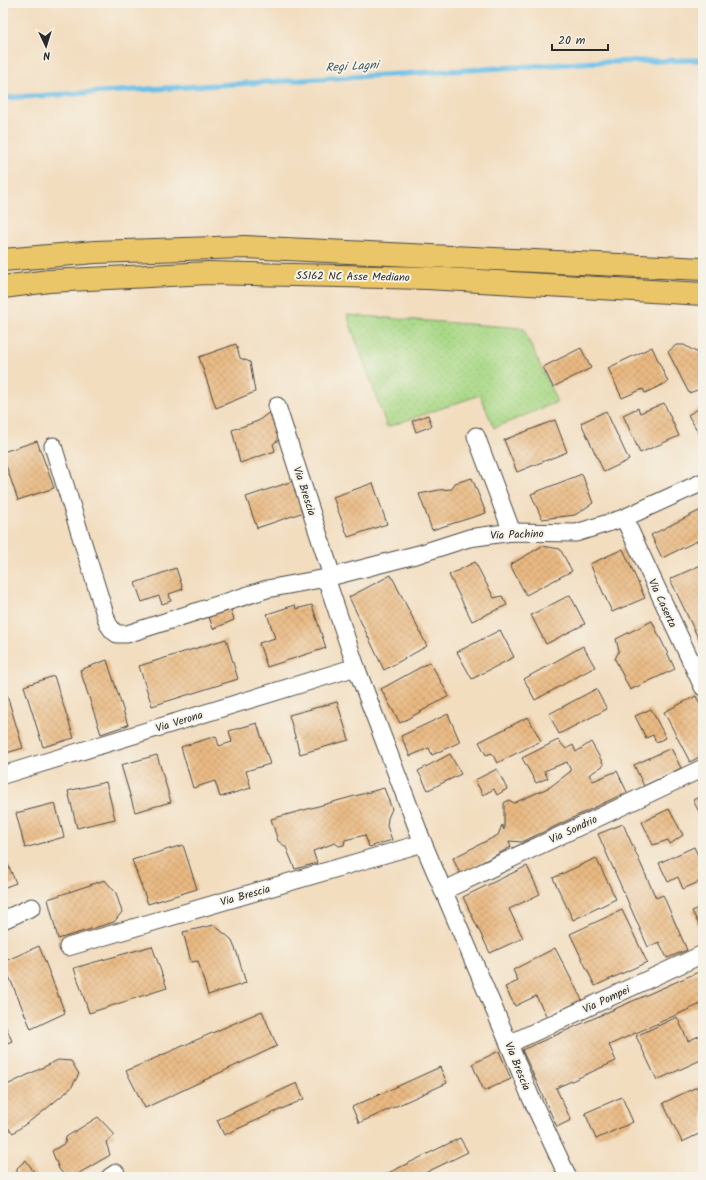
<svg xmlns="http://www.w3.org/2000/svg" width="706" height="1180" viewBox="0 0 706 1180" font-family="Kalam,sans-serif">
<defs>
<pattern id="grass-dots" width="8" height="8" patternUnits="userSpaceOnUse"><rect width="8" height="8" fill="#a8d885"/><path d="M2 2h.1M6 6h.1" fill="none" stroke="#91ba73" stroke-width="1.8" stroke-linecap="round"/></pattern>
<pattern id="building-cross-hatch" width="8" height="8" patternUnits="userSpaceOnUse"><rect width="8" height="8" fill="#e9b982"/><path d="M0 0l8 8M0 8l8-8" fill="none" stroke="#c89f70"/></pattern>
</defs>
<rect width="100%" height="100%" fill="#f7f3e8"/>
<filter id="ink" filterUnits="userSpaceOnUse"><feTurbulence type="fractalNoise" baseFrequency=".025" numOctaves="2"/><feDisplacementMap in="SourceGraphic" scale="8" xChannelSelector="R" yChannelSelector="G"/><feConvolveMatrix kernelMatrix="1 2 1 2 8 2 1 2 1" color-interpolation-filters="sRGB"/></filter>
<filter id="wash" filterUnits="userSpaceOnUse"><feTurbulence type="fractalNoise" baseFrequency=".012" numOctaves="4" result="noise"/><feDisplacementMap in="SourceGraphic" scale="16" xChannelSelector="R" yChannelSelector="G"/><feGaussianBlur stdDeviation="0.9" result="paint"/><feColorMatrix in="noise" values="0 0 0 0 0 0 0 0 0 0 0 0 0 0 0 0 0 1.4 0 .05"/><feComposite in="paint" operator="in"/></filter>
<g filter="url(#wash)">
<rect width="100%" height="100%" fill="#f2ddbf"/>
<polygon fill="url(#grass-dots)" stroke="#6a8258" points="347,315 523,328 557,402 494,428 480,395 387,427"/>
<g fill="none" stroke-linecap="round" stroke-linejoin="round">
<polyline stroke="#6cc0e8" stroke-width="5.5" points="3,98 599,62 703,60"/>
</g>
<g id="blocks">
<g fill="url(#building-cross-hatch)">
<polygon points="236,344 240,358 250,362 255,392 216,408 199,357"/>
<polygon points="676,345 684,345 696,352 703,350 703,388 689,393 668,352"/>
<polygon points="652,347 668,382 645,393 643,389 622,398 608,368"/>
<polygon points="581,348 591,368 553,387 543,367"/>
<polygon points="664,403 679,436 640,453 623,415 638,408 640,413"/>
<polygon points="703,406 703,440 688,415"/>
<polygon points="271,411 280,439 273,444 275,451 240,463 232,430 258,421"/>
<polygon points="606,411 629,460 604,472 581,423"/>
<polygon points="428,415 432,426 416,432 412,421"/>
<polygon points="555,420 567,452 517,472 504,440"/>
<polygon points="37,441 54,488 18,500 3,457 3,452"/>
<polygon points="582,474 593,503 575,515 542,519 531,494"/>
<polygon points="472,478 486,513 432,530 419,494 439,490 452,489 455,483"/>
<polygon points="293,481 304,512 257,528 246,497"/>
<polygon points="373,483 387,524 348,537 333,497"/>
<polygon points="703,509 703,538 662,558 651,535"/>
<polygon points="542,546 560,549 572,571 526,595 510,565"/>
<polygon points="623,549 645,598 612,612 590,564"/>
<polygon points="475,562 494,598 502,596 507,605 472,621 449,575"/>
<polygon points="703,564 703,638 699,640 670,579"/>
<polygon points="176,568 183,589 169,594 171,601 162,604 159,596 142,602 135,583"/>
<polygon points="391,575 427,646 384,670 349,597"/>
<polygon points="570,595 585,624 546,644 531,615"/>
<polygon points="230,605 234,620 213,629 208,614"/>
<polygon points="295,605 296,609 312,605 326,648 267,667 259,643 275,638 267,614"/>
<polygon points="652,621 675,669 630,690 615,659 619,651 616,639"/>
<polygon points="500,630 514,657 472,679 457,652"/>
<polygon points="226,639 238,679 152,706 139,666"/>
<polygon points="583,646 595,667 535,700 524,679"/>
<polygon points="107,660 128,725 101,734 80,670"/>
<polygon points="430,662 449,696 400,723 381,689"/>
<polygon points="54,676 74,738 43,747 24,686"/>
<polygon points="596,689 607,709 559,734 549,714"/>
<polygon points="7,695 23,748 3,754 3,696"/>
<polygon points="696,696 703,710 703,755 690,762 664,712"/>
<polygon points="337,702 349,740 300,754 289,715"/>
<polygon points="651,709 666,738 656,742 653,735 646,738 635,716"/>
<polygon points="448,714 460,742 432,755 429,748 410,756 401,736"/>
<polygon points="528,717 541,741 497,763 492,753 486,755 479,742"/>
<polygon points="257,723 270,764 246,771 251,788 220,797 215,781 193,788 181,747 216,736 219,746 232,742 229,731"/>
<polygon points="558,740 566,749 573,745 576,752 591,742 604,765 589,775 593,781 617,771 627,792 522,842 509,841 511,847 460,874 453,858 498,835 502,825 504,830 504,803 509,800 514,803 550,787 571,771 567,762 544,771 548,778 536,783 522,758"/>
<polygon points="671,748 681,768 644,786 634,765"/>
<polygon points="450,754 461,774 428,790 418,771"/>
<polygon points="157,755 171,802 135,812 121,765"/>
<polygon points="497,769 507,789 497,795 494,789 483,795 475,780"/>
<polygon points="106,782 115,819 77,828 68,791"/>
<polygon points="384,788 392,809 388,818 387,826 392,840 369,847 365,835 345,840 344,845 339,846 335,843 313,851 317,863 295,869 286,847 278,841 271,819"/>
<polygon points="703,795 703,820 693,800"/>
<polygon points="55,803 64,837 25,848 16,813"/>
<polygon points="669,809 683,835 670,844 668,840 653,845 642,822"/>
<polygon points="623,824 656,898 663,895 687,950 667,958 659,942 648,947 598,834"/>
<polygon points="183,845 197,889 148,904 132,860"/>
<polygon points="694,847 703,866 703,880 683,889 678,877 668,882 659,863"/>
<polygon points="3,853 16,883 3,888"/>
<polygon points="596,858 616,899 573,920 553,878"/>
<polygon points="527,866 540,894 509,909 523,938 490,953 463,897"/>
<polygon points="105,880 116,893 122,912 114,922 58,939 48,899"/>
<polygon points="703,905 703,933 692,911"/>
<polygon points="622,910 647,962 595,986 570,934"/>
<polygon points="214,925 231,939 237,953 246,983 208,995 198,961 191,962 183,932"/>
<polygon points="39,946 65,1013 31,1029 3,962"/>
<polygon points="152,946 167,988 89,1013 74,968"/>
<polygon points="555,948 582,1000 547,1017 536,996 515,1006 505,987 518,981 513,970"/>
<polygon points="703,970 703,1003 609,1045 616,1061 556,1088 571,1120 557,1127 522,1050"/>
<polygon points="262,1011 277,1046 145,1108 126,1071"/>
<polygon points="677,1017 688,1041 703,1034 703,1059 657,1080 636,1036"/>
<polygon points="3,1020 12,1041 3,1045"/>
<polygon points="499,1051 511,1079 484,1091 472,1064"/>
<polygon points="58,1060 71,1061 79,1074 71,1088 40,1114 13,1133 5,1124 3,1125 3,1087"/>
<polygon points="440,1067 447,1083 359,1123 352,1107"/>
<polygon points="297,1083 304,1099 224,1135 217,1120"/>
<polygon points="703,1084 703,1132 682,1142 663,1103"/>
<polygon points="622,1097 633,1122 596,1139 585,1113"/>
<polygon points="98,1117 115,1135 106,1142 110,1155 76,1175 66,1177 59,1169 52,1151 65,1143 66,1137"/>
<polygon points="460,1138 468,1152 417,1177 380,1177"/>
<polygon points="26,1160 37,1177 9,1177 17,1173 17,1168"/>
</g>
</g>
</g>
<g filter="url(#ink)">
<use href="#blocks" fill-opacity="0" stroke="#494641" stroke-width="1"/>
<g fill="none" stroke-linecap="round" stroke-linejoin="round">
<g stroke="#494641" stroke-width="19">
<g id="minor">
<polyline points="277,406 332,576"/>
<polyline points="476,436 512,532"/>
<polyline points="53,446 108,624 113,631 117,634 127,634 267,589 326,578 419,554 469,538 512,532 576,533 624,518 703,482"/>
<polyline points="624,518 703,687"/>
<polyline points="326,578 356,667 423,843 509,1044 531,1098 568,1177"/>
<polyline points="3,775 356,667"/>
<polyline points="443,891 703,768"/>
<polyline points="3,920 32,907"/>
<polyline points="68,947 423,843"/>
<polyline points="509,1044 703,954"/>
<polyline points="110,1177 116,1173"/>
</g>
</g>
<g stroke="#494641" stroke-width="24">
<g id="trunk">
<polyline points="3,260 95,252 244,247 703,269"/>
<polyline points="3,287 49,281 209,273 427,278 703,294"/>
</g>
</g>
<use href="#minor" stroke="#fff" stroke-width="17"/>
<use href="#trunk" stroke="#eac669" stroke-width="22"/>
</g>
</g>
<g text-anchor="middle" stroke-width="4" stroke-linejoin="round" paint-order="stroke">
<g font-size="11" fill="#2b2b2b" stroke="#f7f3e8">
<text transform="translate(353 276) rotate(1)" y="4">SS162 NC Asse Mediano</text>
<text transform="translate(305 491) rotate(72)" y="4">Via Brescia</text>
<text transform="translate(517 534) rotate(-2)" y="4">Via Pachino</text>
<text transform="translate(663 603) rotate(65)" y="4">Via Caserta</text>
<text transform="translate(179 721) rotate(-17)" y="4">Via Verona</text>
<text transform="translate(573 829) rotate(-25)" y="4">Via Sondrio</text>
<text transform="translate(245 895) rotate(-16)" y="4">Via Brescia</text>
<text transform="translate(606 999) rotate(-25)" y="4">Via Pompei</text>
<text transform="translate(518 1066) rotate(68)" y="4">Via Brescia</text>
</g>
<g font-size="12" font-style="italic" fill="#3e5864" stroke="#f7f3e8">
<text transform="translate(352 66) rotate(-3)" y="4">Regi Lagni</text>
</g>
</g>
<rect width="706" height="1180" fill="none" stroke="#f7f3e8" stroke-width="16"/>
<g transform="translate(46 46) rotate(176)" stroke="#f7f3e8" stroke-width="3" paint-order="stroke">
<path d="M0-3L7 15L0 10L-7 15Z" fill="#2b2b2b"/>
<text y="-6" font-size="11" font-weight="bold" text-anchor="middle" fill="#2b2b2b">N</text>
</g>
<path d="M552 44v6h56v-6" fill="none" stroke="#2b2b2b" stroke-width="2"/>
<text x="558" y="44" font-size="12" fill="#2b2b2b" stroke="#f7f3e8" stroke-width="3" paint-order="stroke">20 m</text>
</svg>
